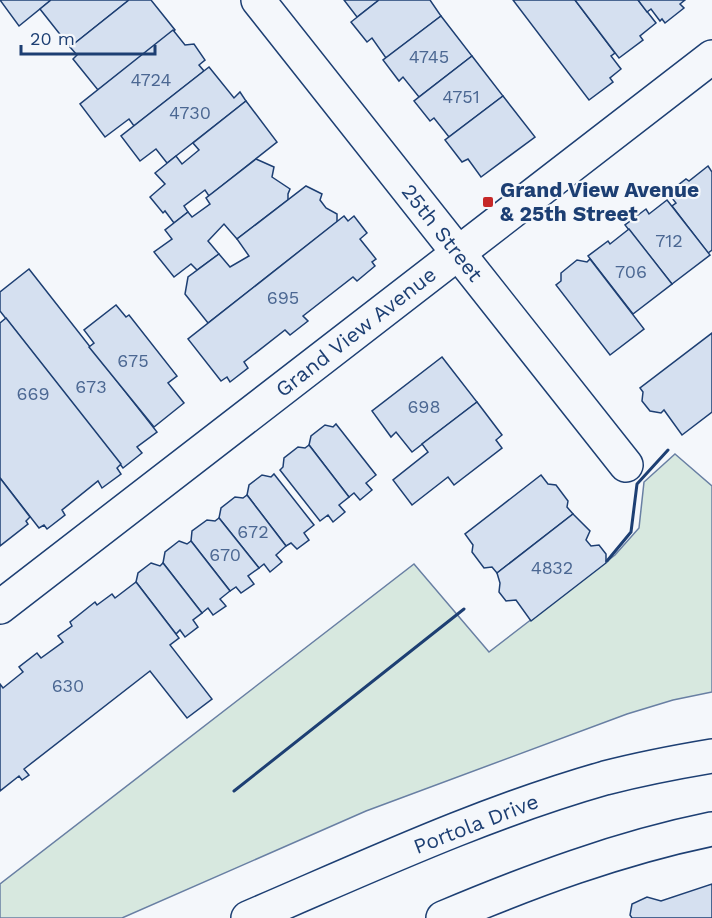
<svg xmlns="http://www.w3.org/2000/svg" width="712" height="918" viewBox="0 0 712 918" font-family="'Work Sans',sans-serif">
<rect width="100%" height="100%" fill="#f4f7fb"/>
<polygon fill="#d7e8df" stroke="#687fa3" stroke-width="1.5" points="675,454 712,486 712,692 673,700 627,714 366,811 122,918 0,918 0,884 414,564 489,652 615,555 639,528 644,482"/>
<g fill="#d5e0f0" stroke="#1d3f73" stroke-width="1.5">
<polygon points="0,0 51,0 19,26"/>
<polygon points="51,0 129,0 70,47 40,9"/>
<polygon points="129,0 151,0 175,30 98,90 73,59 77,55 70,47"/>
<polygon points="344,0 379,0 357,17"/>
<polygon points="379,0 430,0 441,16 386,58 372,38 367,42 351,22"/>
<polygon points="513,0 575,0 615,53 611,56 621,69 610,78 613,82 589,100"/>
<polygon points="575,0 638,0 656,23 640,36 643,40 619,58"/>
<polygon points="638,0 685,0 680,4 684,8 665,23 662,19 660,21 651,9 647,12"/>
<polygon points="441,16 472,56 419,97 403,77 399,81 383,60"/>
<polygon points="173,30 185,45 194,44 205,60 199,65 204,71 134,126 129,119 105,137 80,104"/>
<polygon points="472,56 503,96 449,137 434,118 430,121 414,101"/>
<polygon points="209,67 234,98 240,92 246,101 167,163 156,149 140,161 121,136"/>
<polygon points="503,96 535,137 481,177 468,159 462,162 445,140"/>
<polygon points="246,101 277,142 209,196 205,190 184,206 188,212 174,223 165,211 163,213 150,197 165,184 155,173 176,156 182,164 199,150 193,143"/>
<polygon points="256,159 274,167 272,177 290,189 288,194 288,200 237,239 224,224 208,241 219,254 197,270 191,264 174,277 154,252 172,239 165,230 188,212 192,217 210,204 206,198"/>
<polygon points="708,166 712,172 712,250 708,253 672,206 676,203 668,193 686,179 689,181"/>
<polygon points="306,186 322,194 320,200 326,208 337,214 337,222 208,323 185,294 188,277 219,254 230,267 249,256 237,239"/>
<polygon points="667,200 710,255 672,284 625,225 646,209 649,214"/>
<polygon points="344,216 348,221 354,216 367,233 360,239 376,259 372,262 375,266 357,281 353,277 303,316 308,321 290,335 285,330 244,362 248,368 230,382 227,377 221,381 188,339"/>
<polygon points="629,229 672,284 633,314 588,256 608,241 610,244"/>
<polygon points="590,259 644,329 610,355 556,285 561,281 561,273 577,260 587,262"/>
<polygon points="29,269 157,432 137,447 142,453 123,468 0,311 0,292"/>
<polygon points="116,305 126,317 129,315 177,376 168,383 184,403 154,427 89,347 94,343 84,330"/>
<polygon points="6,318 121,464 117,468 121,474 102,488 98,481 62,510 65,515 47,529 44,525 39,528 0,478 0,323"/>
<polygon points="712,333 712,412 682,435 664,410 661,413 650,411 642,401 643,392 640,388"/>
<polygon points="442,357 477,402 412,452 396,432 391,437 372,411"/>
<polygon points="477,402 502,435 496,440 502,448 454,485 448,477 412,505 393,480 428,452 422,444"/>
<polygon points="336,424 376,475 366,483 372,490 360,500 354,493 349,497 309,445 311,436 325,425 333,427"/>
<polygon points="309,445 349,497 339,505 345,512 333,522 328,515 320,521 280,470 283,467 284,458 298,447 305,448"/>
<polygon points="274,474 314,525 304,533 309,540 297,549 291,543 286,546 247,495 249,485 262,475 271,477"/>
<polygon points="541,475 548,484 556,485 568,501 567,507 573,514 497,573 492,567 484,568 472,552 473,545 465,534"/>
<polygon points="0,478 30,517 26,521 28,524 0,546"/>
<polygon points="247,495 286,546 276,555 282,562 270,572 264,564 259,568 219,518 221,508 235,497 243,498"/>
<polygon points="573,514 590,531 586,540 591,546 599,545 606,554 606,563 531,621 516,600 506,601 499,592 500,583 497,573"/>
<polygon points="219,518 259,568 248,576 254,584 241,593 236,587 230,591 191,541 192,531 207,520 215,521"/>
<polygon points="179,541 187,544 191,541 230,591 220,599 226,606 213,615 208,608 202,613 163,563 165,552"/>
<polygon points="151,563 160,566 163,563 202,613 193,620 198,627 185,637 180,630 176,634 136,582 138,573"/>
<polygon points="136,582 179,638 170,645 212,699 187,718 150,671 24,769 29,775 22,780 19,776 0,791 0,684 3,688 23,672 19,667 37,653 41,658 63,642 58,636 72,626 70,622 95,602 97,605 112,594 115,598"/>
<polygon points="712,884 712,918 632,918 630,915 632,904 647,897 661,901"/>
</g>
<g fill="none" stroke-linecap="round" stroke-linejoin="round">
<g stroke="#1d3f73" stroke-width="36">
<g id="minor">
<polyline points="258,0 626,465"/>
<polyline points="0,607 712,57"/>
</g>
</g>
<g stroke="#1d3f73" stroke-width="36">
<g id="major">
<path d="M248 918C365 868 482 813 605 778 640 769 676 762 712 756"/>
<path d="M443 918C531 881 619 848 712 829"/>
</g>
</g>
<use href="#minor" stroke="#f4f7fb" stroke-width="33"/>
<use href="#major" stroke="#f4f7fb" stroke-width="33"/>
<g stroke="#1d3f73" stroke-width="3">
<polyline points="607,561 631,532 637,484 668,450"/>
<polyline points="234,791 464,609"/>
</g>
</g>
<rect fill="#c62828" stroke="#f4f7fb" stroke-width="2" x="482" y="196" width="12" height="12" rx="3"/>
<g text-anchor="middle" stroke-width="4.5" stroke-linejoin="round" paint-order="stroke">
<g font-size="18" fill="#4b6792">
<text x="429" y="63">4745</text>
<text x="151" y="86">4724</text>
<text x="461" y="103">4751</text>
<text x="190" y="119">4730</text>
<text x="669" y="247">712</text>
<text x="631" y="278">706</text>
<text x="283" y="304">695</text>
<text x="133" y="367">675</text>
<text x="91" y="393">673</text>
<text x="33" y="400">669</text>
<text x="424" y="413">698</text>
<text x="253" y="538">672</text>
<text x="225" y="561">670</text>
<text x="552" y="574">4832</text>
<text x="68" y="692">630</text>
</g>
<g font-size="21" font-weight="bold" fill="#1d3f73" stroke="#f4f7fb" text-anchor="start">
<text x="500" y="197">Grand View Avenue<tspan x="500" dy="24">&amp; 25th Street</tspan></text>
</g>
<g font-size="21" fill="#1d3f73" stroke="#f4f7fb">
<text transform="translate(442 233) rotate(52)" y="7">25th Street</text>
<text transform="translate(356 332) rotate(-38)" y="7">Grand View Avenue</text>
<text transform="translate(476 824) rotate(-21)" y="7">Portola Drive</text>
</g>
</g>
<path d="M21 45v9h134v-9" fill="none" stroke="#1d3f73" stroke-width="3"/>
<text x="30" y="45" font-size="18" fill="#1d3f73" stroke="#f4f7fb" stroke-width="4.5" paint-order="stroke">20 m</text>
</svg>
